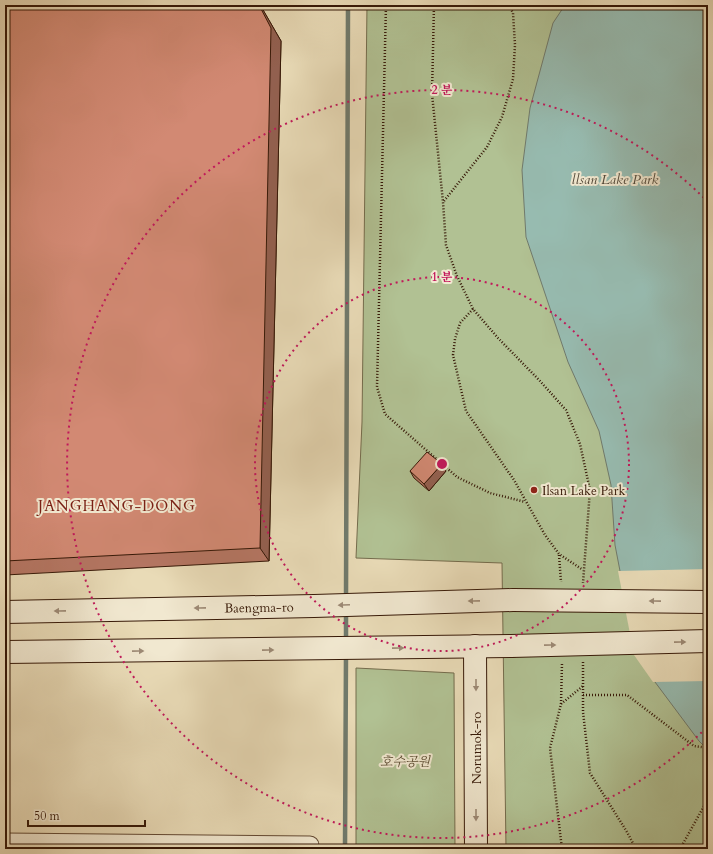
<svg xmlns="http://www.w3.org/2000/svg" width="713" height="854" viewBox="0 0 713 854" font-family="Cardo,'Noto Serif KR',serif">
<rect width="100%" height="100%" fill="#e9dbb7"/>
<filter id="stains"><feTurbulence type="fractalNoise" baseFrequency=".005" numOctaves="4"/><feColorMatrix values="0 0 0 0 .2 0 0 0 0 .09 0 0 0 0 .02 0 0 0 .5 -.17"/></filter>
<radialGradient id="worn" r=".72"><stop offset=".6" stop-color="#630" stop-opacity="0"/><stop offset="1" stop-color="#630" stop-opacity=".3"/></radialGradient>
<g fill="#b1c193" stroke="#746c4d">
<polygon points="367,5 708,5 708,849 506,849 502,563 356,558 362,422"/>
<polygon points="356,668 454,673 455,849 356,849"/>
</g>
<polygon fill="#97bbb0" stroke="#707a6c" points="565,5 708,5 708,750 699,741 655,682 636,654 615,545 611,485 599,431 568,362 526,237 522,170 530,108 553,23"/>
<polygon fill="#e9dbb7" points="708,569 708,681 653,682 634,655 618,571"/>
<g fill="none" stroke-linecap="round" stroke-linejoin="round">
<g stroke="#707a6c" stroke-width="4.5">
<polyline points="346,599 348,5"/>
<polyline points="346,641 346,611"/>
<polyline points="345,849 346,653"/>
</g>
<g stroke="#634933" stroke-width="19">
<polyline id="street" points="5,842 310,845 310,849"/>
</g>
<g stroke="#361807" stroke-width="24">
<g id="secondary">
<polyline points="5,612 314,606 513,600"/>
<polyline points="475,646 476,849"/>
<polyline points="5,652 511,646"/>
</g>
</g>
<g stroke="#361807" stroke-width="2.5" stroke-dasharray="1 2" stroke-linecap="butt">
<polyline points="386,5 377,387 385,414 457,477 490,493 525,502"/>
<polyline points="434,5 432,94 443,202 446,245 457,276 473,309 498,338 540,381 566,410 580,444 590,490 583,583"/>
<polyline points="444,201 487,147 502,117 513,79 515,45 513,13 509,5"/>
<polyline points="473,309 460,323 455,339 453,355 466,411 514,480 545,535 559,554 583,570"/>
<polyline points="559,555 561,582"/>
<polyline points="583,662 583,712 590,773 627,832 636,849"/>
<polyline points="583,695 627,695 694,746 708,748"/>
<polyline points="561,704 562,663"/>
<polyline points="562,849 550,748 561,704 583,686"/>
<polyline points="680,849 708,799"/>
</g>
<use href="#street" stroke="#f1e8d0" stroke-width="17"/>
<use href="#secondary" stroke="#f1e8d0" stroke-width="22"/>
<g stroke="#361807" stroke-width="24" stroke-linecap="butt">
<g id="secondary-bridge">
<polyline points="513,600 708,602"/>
<polyline points="511,646 708,641"/>
</g>
</g>
<use href="#secondary-bridge" stroke="#f1e8d0" stroke-width="22"/>
</g>
<g fill="#b57663" stroke="#361807">
<polygon points="5,5 260,5 281,41 269,561 5,575"/>
<polygon points="410,471 446,471 429,491 414,478"/>
</g>
<g fill="#936050" stroke="#361807">
<polygon points="259,5 260,5 262,8 281,41 269,561 260,548"/>
<polygon points="442,464 446,471 429,491 424,484"/>
</g>
<g fill="#d28973" stroke="#361807">
<polygon points="5,5 259,5 271,28 260,548 5,561"/>
<polygon points="427,452 442,464 424,484 410,471"/>
</g>
<defs><path id="oneway-solid" d="M-6-.8H1V-3.2L6.5 0L1 3.2V.8H-6Z"/></defs>
<g fill="#9d8a76">
<use href="#oneway-solid" transform="translate(474 601) rotate(179)"/>
<use href="#oneway-solid" transform="translate(655 601) rotate(-179)"/>
<use href="#oneway-solid" transform="translate(344 605) rotate(178)"/>
<use href="#oneway-solid" transform="translate(200 608) rotate(179)"/>
<use href="#oneway-solid" transform="translate(60 611) rotate(179)"/>
<use href="#oneway-solid" transform="translate(680 642) rotate(-1)"/>
<use href="#oneway-solid" transform="translate(550 645) rotate(-1)"/>
<use href="#oneway-solid" transform="translate(398 648) rotate(-1)"/>
<use href="#oneway-solid" transform="translate(268 650) rotate(-1)"/>
<use href="#oneway-solid" transform="translate(138 651) rotate(-1)"/>
<use href="#oneway-solid" transform="translate(476 685) rotate(90)"/>
<use href="#oneway-solid" transform="translate(476 815) rotate(90)"/>
</g>
<g fill="none" stroke="#c2185b" stroke-width="2" stroke-dasharray="2 4">
<circle cx="442" cy="464" r="187"/>
<path d="M706 728A374 374 0 1 1 706 200"/>
</g>
<circle fill="#8f2418" stroke="#f1e8d0" stroke-width="1.5" cx="534" cy="490" r="4"/>
<g text-anchor="middle" stroke-width="4" stroke-linejoin="round" paint-order="stroke">
<g font-size="13" fill="#361807" stroke="#f1e8d0" text-anchor="start">
<text x="542" y="495">Ilsan Lake Park</text>
</g>
<g font-size="13" fill="#361807" stroke="#f1e8d0">
<text transform="translate(259 607) rotate(-1)" y="5">Baengma-ro</text>
<text transform="translate(476 748) rotate(-90)" y="5">Norumok-ro</text>
</g>
<g font-size="13" font-style="italic" fill="#5b4b31" stroke="#f1e8d0">
<text x="405" y="766">호수공원</text>
</g>
<g font-size="14" font-style="italic" fill="#53493a" stroke="#f1e8d0">
<text x="615" y="184">llsan Lake Park</text>
</g>
<g font-size="15" letter-spacing="1" fill="#7a1f14" stroke="#f1e8d0">
<text x="117" y="511">JANGHANG-DONG</text>
</g>
</g>
<circle cx="442" cy="464" r="6" fill="#c2185b" stroke="#f1e8d0" stroke-width="2"/>
<g font-size="12" text-anchor="middle" font-weight="bold" fill="#c2185b" stroke="#f1e8d0" stroke-width="4" stroke-linejoin="round" paint-order="stroke">
<text x="442" y="94">2 분</text>
<text x="442" y="281">1 분</text>
</g>
<rect width="713" height="854" fill="none" stroke="#e9dbb7" stroke-width="20"/>
<rect x="6" y="6" width="701" height="842" fill="none" stroke="#361807" stroke-width="2"/>
<rect x="10" y="10" width="693" height="834" fill="none" stroke="#361807"/>
<path d="M28 820v6h117v-6" fill="none" stroke="#361807" stroke-width="2"/>
<text x="34" y="820" font-size="12" fill="#361807" stroke="#f1e8d0" stroke-width="3" paint-order="stroke">50 m</text>
<rect width="100%" height="100%" filter="url(#stains)"/>
<rect width="100%" height="100%" fill="url(#worn)"/>
</svg>
